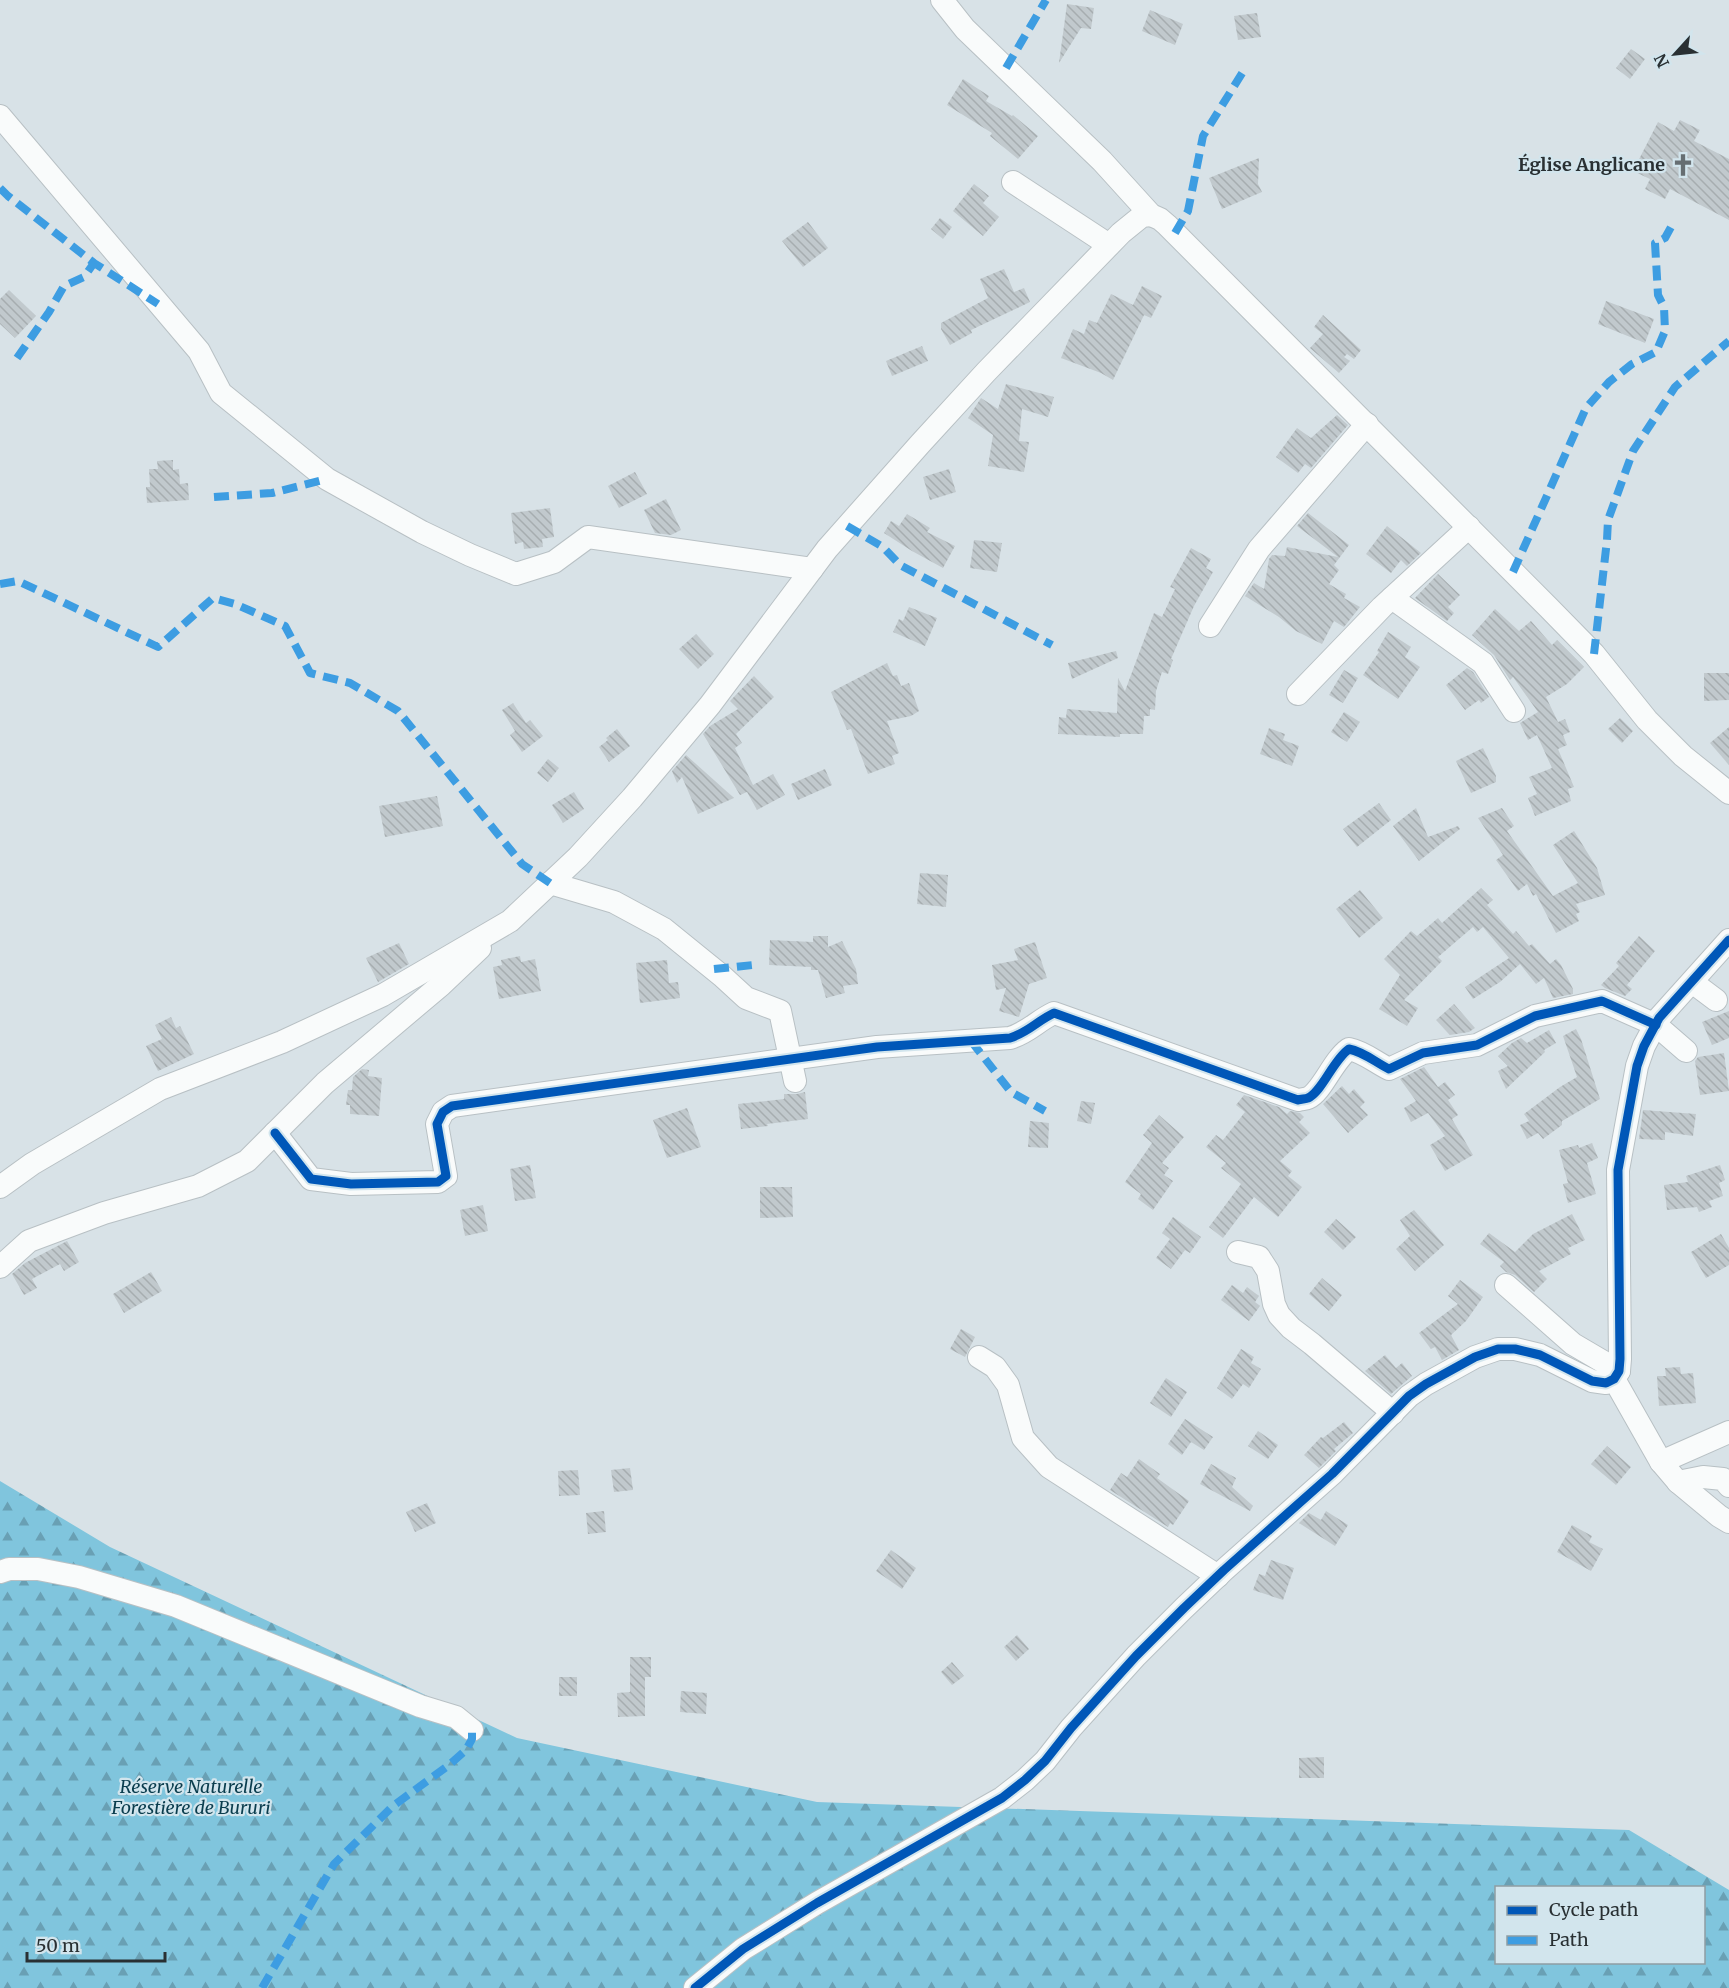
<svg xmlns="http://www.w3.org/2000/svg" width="1729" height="1988" viewBox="0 0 1729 1988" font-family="Merriweather,serif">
<defs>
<pattern id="forest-firs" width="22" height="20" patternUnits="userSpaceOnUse" patternTransform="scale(1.5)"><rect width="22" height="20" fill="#80c5dd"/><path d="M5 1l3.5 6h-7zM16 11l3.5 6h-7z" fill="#69a0b4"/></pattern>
<pattern id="building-back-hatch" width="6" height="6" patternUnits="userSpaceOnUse" patternTransform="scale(1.5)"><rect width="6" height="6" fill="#c1c9cd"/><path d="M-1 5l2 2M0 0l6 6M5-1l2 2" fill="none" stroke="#a6adb0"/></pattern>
</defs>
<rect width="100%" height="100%" fill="#d8e2e7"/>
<path fill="url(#forest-firs)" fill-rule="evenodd" d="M0 1481 110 1547 517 1738 817 1802 1629 1830 1729 1890V1988H0ZM1496 1888H1704V1962H1496Z"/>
<g fill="url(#building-back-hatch)">
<polygon points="1067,4 1094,8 1091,29 1081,28 1059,63"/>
<polygon points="1150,10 1183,24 1175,45 1142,31"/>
<polygon points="1257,13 1261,37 1238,40 1234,16"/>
<polygon points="1631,49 1645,59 1630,79 1616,68"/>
<polygon points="963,79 989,96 986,101 1012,116 1013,115 1038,136 1018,159 990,136 992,133 947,105"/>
<polygon points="1680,120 1700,130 1694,141 1729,159 1729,220 1670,189 1665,199 1645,189 1650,179 1633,171 1658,122 1674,131"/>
<polygon points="1259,158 1258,184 1262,192 1222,209 1209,178"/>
<polygon points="974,184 989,196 983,203 999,217 983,236 953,211"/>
<polygon points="940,218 952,227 943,239 931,229"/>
<polygon points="808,222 828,248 803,267 782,241"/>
<polygon points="1004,269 1014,292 1024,288 1030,302 971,330 972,333 950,345 941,329 941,323 988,298 980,279"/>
<polygon points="1142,286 1162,296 1151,318 1144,315 1113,380 1101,373 1061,358 1073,329 1084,334 1089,320 1097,323 1111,294 1133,305"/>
<polygon points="9,290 36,316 15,338 0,324 0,299"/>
<polygon points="1606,301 1654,319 1645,343 1598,324"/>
<polygon points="1323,315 1361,350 1354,359 1347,354 1344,357 1350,361 1339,373 1310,348 1323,334 1314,327"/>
<polygon points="922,346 928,361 892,376 886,361"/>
<polygon points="1006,384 1054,397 1048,417 1022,409 1019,441 1029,442 1024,472 988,466 993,435 968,418 981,398 998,409"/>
<polygon points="1337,415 1348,425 1311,468 1305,464 1298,473 1276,457 1297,428 1311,438"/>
<polygon points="173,460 173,470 179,469 180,484 188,483 189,500 147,503 146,487 150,487 149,469 158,469 157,461"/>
<polygon points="949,469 956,492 930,500 923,477"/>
<polygon points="635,472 647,494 619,508 608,486"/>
<polygon points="666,499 681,530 671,535 655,533 644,510"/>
<polygon points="550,508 554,537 542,539 543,547 524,549 523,542 515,544 511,513"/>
<polygon points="1308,513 1349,545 1334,565 1339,570 1329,584 1346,594 1344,598 1360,607 1344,627 1334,621 1322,644 1296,631 1279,617 1245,596 1254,583 1264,589 1269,559 1272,555 1285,556 1287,547 1338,557 1297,526"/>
<polygon points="907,514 930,528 927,532 955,546 943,568 912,551 884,533 891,521 899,526"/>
<polygon points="1387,526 1421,553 1407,566 1401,560 1391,573 1366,554"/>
<polygon points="974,540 1002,543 997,572 970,568"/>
<polygon points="1191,548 1211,559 1206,568 1213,572 1194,606 1171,659 1173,660 1168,674 1162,672 1156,691 1155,710 1150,709 1150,716 1144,716 1143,734 1120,734 1120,737 1058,734 1059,717 1066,718 1067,709 1117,713 1118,678 1125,691 1154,613 1162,617 1175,589 1170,587"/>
<polygon points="1438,574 1460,595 1448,607 1454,613 1447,621 1415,598"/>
<polygon points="909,607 937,618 925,646 893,632 899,619 903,621"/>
<polygon points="1495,609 1519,631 1531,621 1552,645 1557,640 1584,667 1567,684 1546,697 1558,722 1565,719 1570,732 1563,735 1567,745 1558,749 1574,787 1568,789 1571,801 1535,816 1528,798 1537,794 1529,777 1552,768 1537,735 1528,740 1520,723 1538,712 1513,677 1510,680 1494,655 1472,635"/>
<polygon points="1388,632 1411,647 1405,657 1420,667 1398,699 1363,675 1379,652 1377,651"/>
<polygon points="696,634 714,654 698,669 679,649"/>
<polygon points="1116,651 1118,658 1072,679 1068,663"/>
<polygon points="887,663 893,676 897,675 901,686 909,683 919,711 911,716 887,721 899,753 892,756 895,764 868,774 851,729 847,730 831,692"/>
<polygon points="1467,668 1473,672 1489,697 1481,703 1479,700 1465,710 1446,685"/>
<polygon points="1344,670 1358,678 1343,703 1329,695"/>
<polygon points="1704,673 1729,673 1729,700 1704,701"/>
<polygon points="754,676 774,697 736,734 742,743 735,748 753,785 773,774 785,795 757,810 747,792 740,795 703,734 710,726 738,709 730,701"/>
<polygon points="513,703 526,723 530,720 543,736 522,752 510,735 515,731 502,710"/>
<polygon points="1344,712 1360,722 1347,742 1331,732"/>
<polygon points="1620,718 1633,731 1622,743 1608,729"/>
<polygon points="1729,727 1729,765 1710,743"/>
<polygon points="1269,728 1285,734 1283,740 1299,746 1292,766 1260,754"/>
<polygon points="617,729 630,746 609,762 599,747 608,740 606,738"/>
<polygon points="1483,748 1496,776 1496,782 1471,793 1456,761"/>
<polygon points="686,755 734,798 698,814 682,777 677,783 672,771"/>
<polygon points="548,759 559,768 548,782 537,773"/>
<polygon points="825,769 832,785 798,800 791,784"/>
<polygon points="574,792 584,809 563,823 552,805"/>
<polygon points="437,796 443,826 385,837 379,806"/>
<polygon points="1379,803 1391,820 1357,847 1343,829"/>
<polygon points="1416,808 1428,837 1458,826 1460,829 1419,861 1393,826"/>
<polygon points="1502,808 1514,826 1507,831 1553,896 1578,883 1553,845 1574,831 1597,868 1605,895 1576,904 1580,912 1576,914 1579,921 1556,933 1536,894 1533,896 1527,884 1518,891 1496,860 1503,855 1478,818"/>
<polygon points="920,873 948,875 946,907 917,904"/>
<polygon points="1481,888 1493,900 1487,905 1513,934 1516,931 1529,946 1532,944 1550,964 1556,959 1561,965 1573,989 1573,994 1553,998 1544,978 1536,984 1520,964 1500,982 1473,999 1465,987 1509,958 1483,927 1477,932 1473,927 1438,957 1442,961 1404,1000 1418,1008 1407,1026 1379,1009 1400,975 1384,959 1411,931 1417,936 1438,918 1442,923"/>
<polygon points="1360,890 1383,918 1359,938 1336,909"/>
<polygon points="813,936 828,936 828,947 842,941 856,969 858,984 843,986 845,993 826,998 818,970 811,970 811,967 769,965 770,940 813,942"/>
<polygon points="1639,936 1655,951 1627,985 1632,989 1625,996 1605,988 1601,985 1619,966 1616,963"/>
<polygon points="1035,942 1047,978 1029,984 1019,1017 999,1011 1006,988 996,990 992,965 1018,960 1014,949"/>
<polygon points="399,943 409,964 378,982 366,958"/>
<polygon points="520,956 521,962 535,959 541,991 499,999 493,967 502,965 501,960"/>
<polygon points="667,960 669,983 678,982 680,998 640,1003 636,963"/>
<polygon points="1454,1004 1475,1028 1469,1032 1450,1035 1436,1020"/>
<polygon points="1729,1011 1729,1038 1712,1045 1702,1022"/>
<polygon points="171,1017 176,1028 180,1026 194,1054 158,1071 146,1046 162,1039 155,1025"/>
<polygon points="1576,1029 1581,1039 1600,1099 1562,1121 1562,1125 1543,1139 1538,1133 1527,1139 1520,1125 1529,1121 1524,1114 1560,1087 1577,1077 1563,1036"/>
<polygon points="1549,1030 1556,1043 1544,1050 1545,1052 1506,1089 1498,1071 1508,1066 1498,1056 1512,1043 1521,1038 1527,1043"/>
<polygon points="1724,1053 1729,1091 1700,1095 1695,1061 1698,1057"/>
<polygon points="1424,1067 1438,1087 1445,1082 1455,1095 1448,1100 1458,1115 1452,1119 1473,1155 1445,1171 1430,1145 1445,1136 1428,1113 1411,1122 1404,1108 1416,1101 1400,1079"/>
<polygon points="362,1069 369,1070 368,1076 382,1078 379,1116 350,1114 350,1105 346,1105 348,1090 352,1090 353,1077"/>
<polygon points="1342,1086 1349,1094 1354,1089 1365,1102 1360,1107 1368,1115 1348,1133 1323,1104"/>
<polygon points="805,1092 808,1119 767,1124 768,1126 741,1129 738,1104 784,1099 784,1094 797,1094"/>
<polygon points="1244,1095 1279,1107 1287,1114 1290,1111 1300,1113 1304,1117 1299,1122 1310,1133 1280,1161 1292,1171 1288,1176 1302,1187 1278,1217 1254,1197 1223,1238 1209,1227 1241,1184 1221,1168 1226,1163 1206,1147 1216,1135 1223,1140 1245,1112 1236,1105"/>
<polygon points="1081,1101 1095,1103 1091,1124 1077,1121"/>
<polygon points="687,1108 701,1147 667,1158 653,1120"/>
<polygon points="1643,1110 1696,1114 1693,1136 1665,1132 1665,1140 1639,1139"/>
<polygon points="1159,1115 1184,1137 1162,1163 1169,1168 1164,1175 1173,1181 1153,1210 1138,1199 1141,1194 1125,1182 1152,1143 1143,1135"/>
<polygon points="1030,1121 1049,1123 1048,1148 1028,1147"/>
<polygon points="1592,1143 1598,1158 1587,1163 1596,1194 1568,1203 1563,1184 1568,1183 1559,1150 1578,1145 1579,1148"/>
<polygon points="530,1165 536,1198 515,1201 510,1169"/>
<polygon points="1720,1165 1725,1180 1719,1183 1723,1196 1709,1201 1712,1207 1699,1212 1697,1207 1667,1210 1664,1185 1688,1182 1686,1176"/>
<polygon points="760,1187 792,1187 793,1217 760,1218"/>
<polygon points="483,1205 488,1231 465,1236 460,1210"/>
<polygon points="1414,1210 1444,1245 1415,1271 1396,1249 1410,1236 1400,1220"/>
<polygon points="1572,1214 1585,1240 1568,1248 1571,1254 1539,1271 1547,1279 1534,1292 1515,1275 1506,1272 1500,1266 1504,1262 1480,1244 1489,1233 1515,1252 1533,1234"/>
<polygon points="1173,1217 1201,1237 1190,1253 1185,1250 1171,1269 1156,1258 1170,1239 1162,1233"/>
<polygon points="1336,1219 1356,1237 1343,1250 1324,1232"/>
<polygon points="1721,1234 1729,1248 1729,1265 1706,1278 1691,1252"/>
<polygon points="67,1241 79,1262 64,1271 60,1264 32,1279 37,1288 24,1295 12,1274 25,1263"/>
<polygon points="151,1272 162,1291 124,1313 113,1294"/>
<polygon points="1322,1278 1342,1295 1329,1311 1309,1294"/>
<polygon points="1460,1280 1483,1297 1466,1321 1451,1335 1459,1350 1442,1360 1435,1347 1431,1349 1419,1333 1458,1304 1448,1296"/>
<polygon points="1232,1285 1243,1293 1247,1287 1259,1296 1255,1302 1260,1306 1249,1321 1221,1300"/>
<polygon points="961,1329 975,1337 965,1357 950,1349"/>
<polygon points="1241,1349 1254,1357 1251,1363 1261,1369 1249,1388 1243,1384 1232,1399 1217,1388"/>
<polygon points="1385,1355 1396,1368 1402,1363 1412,1376 1391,1394 1365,1371"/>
<polygon points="1680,1367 1681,1374 1693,1373 1696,1403 1659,1406 1657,1376 1666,1376 1665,1368"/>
<polygon points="1166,1378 1187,1392 1171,1417 1150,1403"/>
<polygon points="1185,1419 1213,1437 1204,1450 1191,1442 1182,1455 1168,1444"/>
<polygon points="1344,1422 1353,1433 1334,1449 1336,1451 1319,1468 1304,1455 1321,1437 1323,1438"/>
<polygon points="1258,1431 1278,1445 1268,1459 1248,1446"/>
<polygon points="1607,1446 1631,1467 1616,1485 1591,1464"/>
<polygon points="1139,1459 1160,1474 1157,1478 1189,1501 1173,1525 1170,1523 1168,1527 1110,1490 1121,1473 1127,1477"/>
<polygon points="1211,1464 1236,1478 1232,1487 1253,1506 1250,1511 1200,1484"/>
<polygon points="630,1468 633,1490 614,1492 611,1470"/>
<polygon points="578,1470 580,1495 559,1496 558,1471"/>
<polygon points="427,1503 436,1523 415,1532 406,1512"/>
<polygon points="604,1511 606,1532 588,1534 586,1513"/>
<polygon points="1326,1511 1348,1525 1335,1546 1299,1523 1309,1513 1321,1520"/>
<polygon points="1572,1525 1592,1536 1589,1542 1603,1549 1591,1571 1557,1552"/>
<polygon points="891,1550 916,1568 902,1589 876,1571"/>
<polygon points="1271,1560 1294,1568 1283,1600 1253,1590 1259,1574 1265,1576"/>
<polygon points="1017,1635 1029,1649 1016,1661 1004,1647"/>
<polygon points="630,1657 651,1657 651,1677 645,1677 645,1716 618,1717 617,1693 630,1692"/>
<polygon points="952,1662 964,1676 952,1685 941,1672"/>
<rect x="559" y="1677" width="18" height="19"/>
<polygon points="681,1691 707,1693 706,1714 680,1712"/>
<polygon points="1324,1757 1324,1778 1299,1778 1299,1758"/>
</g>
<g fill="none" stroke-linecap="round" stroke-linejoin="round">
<g stroke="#b8c0c4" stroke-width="24">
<g id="minor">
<polyline points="942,0 965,29 1102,161 1151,215 1160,219 1167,225 1549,608 1594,654 1647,720 1683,756 1729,793"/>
<polyline points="0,116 199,351 221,393 327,479 422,532 470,555 516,574 554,562 588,537 812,569"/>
<polyline points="1013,182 1109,245"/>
<polyline points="1392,598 1483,663 1514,711"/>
<polyline points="1210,626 1259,549 1367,424"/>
<polyline points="1298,694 1382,607 1469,527"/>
<polyline points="550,883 614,902 664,929 722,976 746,998 780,1011 795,1081"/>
<polyline points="1692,982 1716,1000"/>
<path d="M275 1133 311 1179 351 1184 438 1182 446 1176 437 1124 443 1112 452 1106 877 1047 1010 1038C1029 1032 1037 1021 1054 1013L1298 1100C1301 1099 1306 1099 1308 1098 1322 1092 1333 1060 1349 1049 1364 1052 1375 1062 1389 1069L1423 1053 1477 1045 1535 1016 1602 1001 1656 1025 1686 1051"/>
<polyline points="0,1187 32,1164 160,1089 282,1042 383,995 510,921 578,857 632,798 710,705 827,549 920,444 986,372 1121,233 1142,216 1151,215"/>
<polyline points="1238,1252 1259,1257 1268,1271 1274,1304 1279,1315 1291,1328 1312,1344 1393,1413"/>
<polyline points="0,1267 29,1241 104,1213 198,1186 247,1161 325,1083 441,985 480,948"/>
<polyline points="1506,1285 1573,1344 1619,1371"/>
<polyline points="979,1357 995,1367 1008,1385 1023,1438 1049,1467 1218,1576"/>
<polyline points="1614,1379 1661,1462 1678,1482 1719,1516 1729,1522"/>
<polyline points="1661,1462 1729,1432"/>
<polyline points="1678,1482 1703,1477 1723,1479 1729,1486"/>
<polyline points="0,1572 9,1569 38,1569 79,1577 176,1606 420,1706 456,1717 472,1730"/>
<polyline points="695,1988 743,1949 817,1903 1002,1798 1025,1780 1045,1761 1071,1728 1136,1656 1184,1608 1224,1570 1332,1474 1409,1396 1426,1384 1475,1357 1498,1349 1515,1349 1540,1355 1592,1381 1606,1383 1614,1379 1619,1371 1620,1359 1618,1170 1637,1066 1644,1046 1659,1018 1729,940"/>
</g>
</g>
<use href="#minor" stroke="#f9fbfb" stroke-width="22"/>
<g stroke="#3d9de2" stroke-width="8" stroke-dasharray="15 8" stroke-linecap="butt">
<polyline points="1006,68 1046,0"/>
<polyline points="0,188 8,196 94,263 158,304"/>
<polyline points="1175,233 1188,211 1203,136 1246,67"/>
<polyline points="17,358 49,312 64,286 84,277 94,263"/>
<polyline points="214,497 272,493 327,479"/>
<polyline points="847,526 883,547 900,565 1052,645"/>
<polyline points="1513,572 1586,408 1609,382 1632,364 1656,352 1665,331 1664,307 1658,295 1655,243 1665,238 1671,227"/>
<polyline points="0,584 18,581 158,647 213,598 235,604 285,626 310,673 350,683 398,711 522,864 550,883"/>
<polyline points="1594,654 1607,540 1608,520 1633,451 1675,387 1729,341"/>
<polyline points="714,969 753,965"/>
<polyline points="971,1041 1011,1092 1045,1111"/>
<polyline points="262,1988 334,1864 393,1806 449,1765 466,1750 472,1739 472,1730"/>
</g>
<g stroke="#d2e5ed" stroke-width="13">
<g id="cycleway">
<path d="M275 1133 311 1179 351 1184 438 1182 446 1176 437 1124 443 1112 452 1106 877 1047 1010 1038C1029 1032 1037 1021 1054 1013L1298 1100C1301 1099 1306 1099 1308 1098 1322 1092 1333 1060 1349 1049 1364 1052 1375 1062 1389 1069L1423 1053 1477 1045 1535 1016 1602 1001 1656 1025"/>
<polyline points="695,1988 743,1949 817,1903 1002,1798 1025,1780 1045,1761 1071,1728 1136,1656 1184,1608 1224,1570 1332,1474 1409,1396 1426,1384 1475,1357 1498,1349 1515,1349 1540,1355 1592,1381 1606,1383 1614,1379 1619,1371 1620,1359 1618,1170 1637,1066 1644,1046 1659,1018 1729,940"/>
</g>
</g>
<use href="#cycleway" stroke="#0057b8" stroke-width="9"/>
</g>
<defs>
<g id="church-bare" transform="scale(1.8)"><path d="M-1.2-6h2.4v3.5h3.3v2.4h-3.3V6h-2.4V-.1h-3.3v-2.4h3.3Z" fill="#666e72" stroke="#d2e5ed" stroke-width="2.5" paint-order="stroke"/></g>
</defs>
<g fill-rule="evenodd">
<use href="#church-bare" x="1683" y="165"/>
</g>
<g text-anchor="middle" stroke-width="4.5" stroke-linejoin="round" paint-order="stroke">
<g font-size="18" font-weight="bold" fill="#293033" stroke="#d2e5ed" text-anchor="end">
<text x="1665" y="171">Église Anglicane</text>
</g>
<g font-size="18" font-style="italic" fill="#0a3d4e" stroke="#d2e5ed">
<text x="191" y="1793">Réserve Naturelle<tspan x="191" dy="21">Forestière de Bururi</tspan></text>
</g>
</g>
<rect x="1495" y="1886" width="210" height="78" fill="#d2e5ed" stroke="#8e9da3" stroke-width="1.5"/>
<rect x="1507" y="1906" width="30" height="9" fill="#0057b8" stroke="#8e9da3" stroke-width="1.5"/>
<text x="1549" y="1916" font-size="18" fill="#293033">Cycle path</text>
<rect x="1507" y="1936" width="30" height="9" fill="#3d9de2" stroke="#8e9da3" stroke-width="1.5"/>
<text x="1549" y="1946" font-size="18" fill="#293033">Path</text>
<g transform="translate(1675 54) rotate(243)" stroke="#d2e5ed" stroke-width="4.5" paint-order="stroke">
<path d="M0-4.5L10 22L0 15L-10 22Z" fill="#293033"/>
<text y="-9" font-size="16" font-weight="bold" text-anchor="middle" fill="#293033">N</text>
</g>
<path d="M27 1952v9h138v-9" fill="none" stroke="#293033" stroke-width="3"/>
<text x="36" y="1952" font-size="18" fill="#293033" stroke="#d2e5ed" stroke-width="4.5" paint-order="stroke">50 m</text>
</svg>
